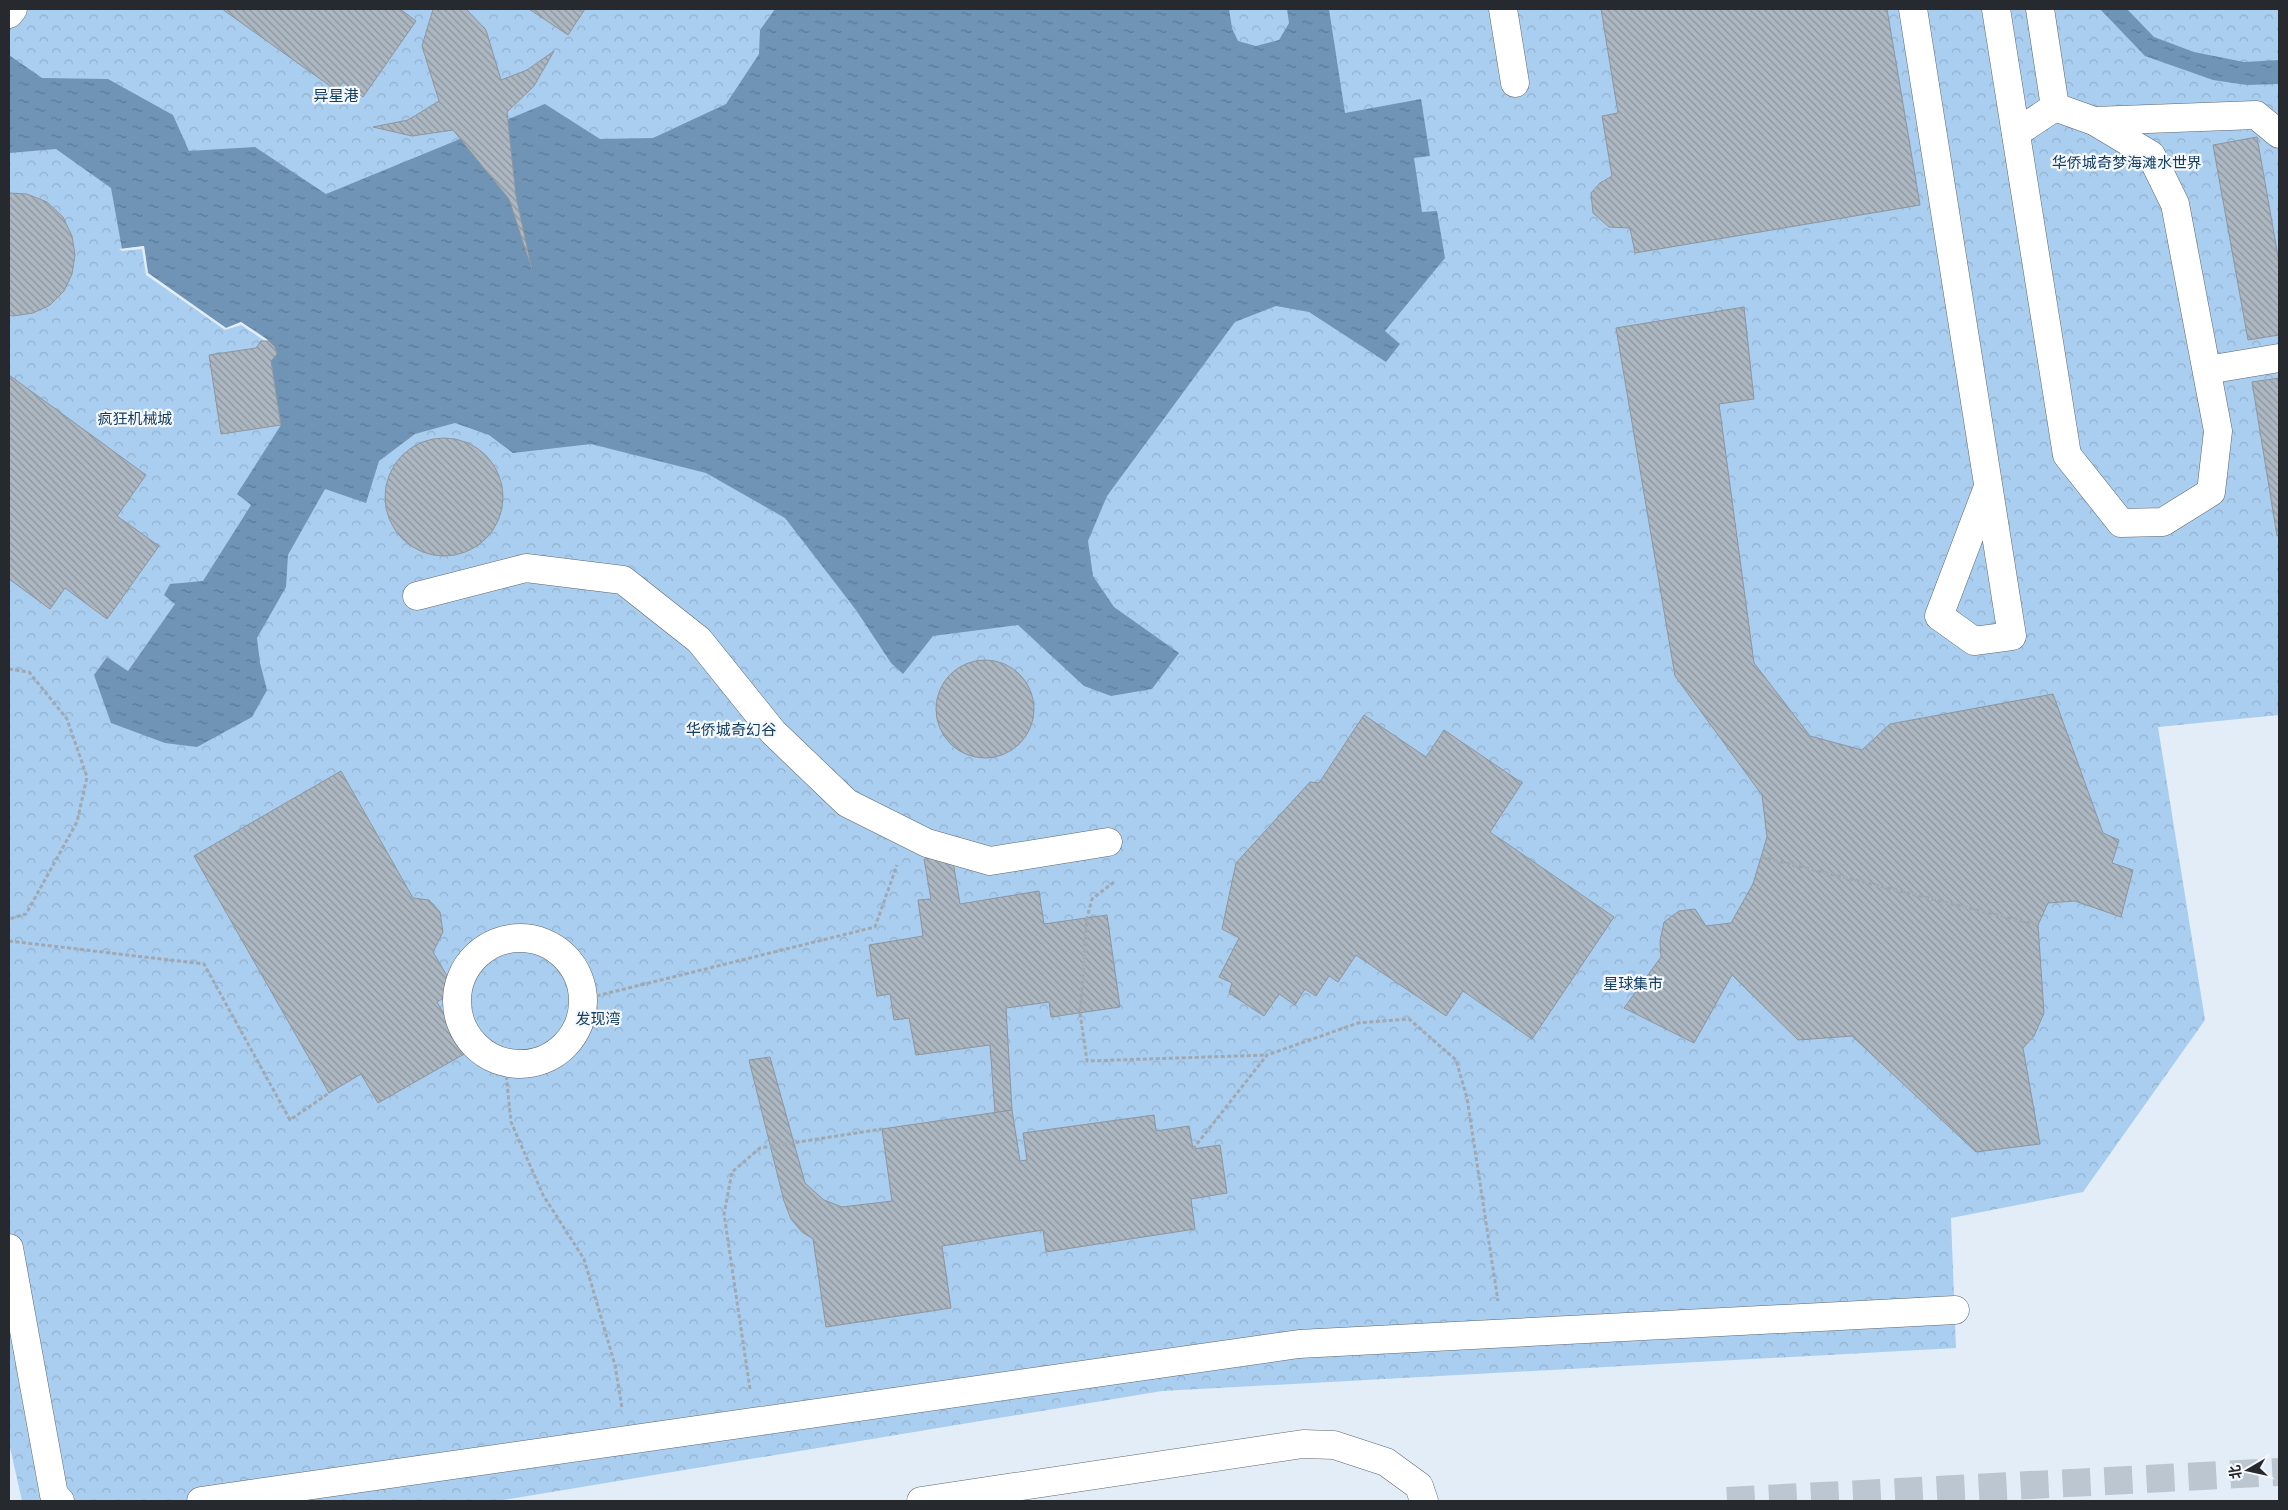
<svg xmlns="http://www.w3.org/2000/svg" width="2288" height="1510" viewBox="0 0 2288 1510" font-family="'Roboto Condensed','Noto Sans SC',sans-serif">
<defs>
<pattern id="park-crowns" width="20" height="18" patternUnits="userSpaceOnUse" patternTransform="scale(1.25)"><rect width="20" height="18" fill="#aacef0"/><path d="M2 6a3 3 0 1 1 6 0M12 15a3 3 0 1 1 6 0" fill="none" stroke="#92b1ce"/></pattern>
<pattern id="water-ripples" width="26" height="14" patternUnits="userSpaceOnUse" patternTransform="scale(1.25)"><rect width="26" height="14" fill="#7094b6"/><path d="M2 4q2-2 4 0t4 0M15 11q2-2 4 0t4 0" fill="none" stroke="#5c7994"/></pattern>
<pattern id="building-back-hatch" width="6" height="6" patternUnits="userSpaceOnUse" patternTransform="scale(1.25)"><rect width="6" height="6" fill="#acb7c1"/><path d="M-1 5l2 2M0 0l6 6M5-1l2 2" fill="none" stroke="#8c959d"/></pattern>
</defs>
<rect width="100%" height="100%" fill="#e2edf8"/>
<polygon fill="url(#park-crowns)" points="9,9 2279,9 2279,715 2158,727 2205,1020 2083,1192 1951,1218 1956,1348 1162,1391 497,1501 22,1501 9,1443"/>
<g fill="url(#water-ripples)">
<path d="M775 9H1229L1232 28 1238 41 1256 46 1279 40 1289 23 1287 9H1329L1345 113 1421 99 1430 156 1414 158 1422 212 1437 211 1445 258 1385 331 1400 344 1386 362 1309 312 1276 306 1235 322 1107 496 1088 541 1093 576 1114 607 1179 653 1152 689 1111 696 1084 686 1018 625 933 636 903 674 891 663 856 610 785 518 706 473 591 444 513 453 489 435 455 423 415 434 379 461 366 503 325 489 288 555 286 587 257 638 260 663 267 690 252 717 197 747 165 743 111 723 94 675 107 657 128 671 175 604 164 595 170 584 203 581 251 505 237 494 281 425 271 361 277 354C273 339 254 331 241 322L226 328 148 273 144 246 122 249 111 188 56 149 9 153V55L42 78 108 79 173 115 189 151 255 147 326 194 545 104 600 139 653 138 726 104 759 54 760 30Z"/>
<polygon points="2100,9 2127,9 2154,37 2194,52 2244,62 2279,60 2279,84 2247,85 2213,80 2145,56"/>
</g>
<polygon fill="#e2edf8" points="144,246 148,273 226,328 241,322 269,341 265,341 241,325 225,330 146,275 142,249 122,251 119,249"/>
<g fill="url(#building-back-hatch)" stroke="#8c96a0">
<polygon points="222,9 400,9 416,21 363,97 343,82 337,91"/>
<polygon points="433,9 466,9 486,30 501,80 527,70 554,51 534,86 507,112 516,196 532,270 509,199 453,130 412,136 373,127 408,120 439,101 422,46"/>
<polygon points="529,9 585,9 568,35"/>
<polygon points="1601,9 1887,9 1920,205 1635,253 1630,228 1609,227 1593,213 1591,193 1600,183 1612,176 1602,116 1618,113"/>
<polygon points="2257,137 2279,262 2279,335 2248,340 2213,145"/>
<polygon points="9,193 27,194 47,202 63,217 72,236 75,255 72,274 64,291 50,305 33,313 13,316 9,315"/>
<polygon points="1744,307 1754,399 1719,404 1754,663 1810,736 1862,750 1890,724 2053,694 2103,833 2119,840 2112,863 2133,870 2121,917 2075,901 2048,903 2038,925 2044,1013 2034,1036 2023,1048 2040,1144 1976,1152 1852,1036 1798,1040 1732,975 1694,1043 1624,1008 1661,957 1660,941 1664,922 1679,911 1695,909 1706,926 1731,923 1753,884 1767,837 1762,795 1675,676 1616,328"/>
<polygon points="261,341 269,341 275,347 277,354 271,361 281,425 221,434 209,355 256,348"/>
<polygon points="9,375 146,475 117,516 159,546 107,619 65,588 50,609 9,579"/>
<polygon points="2279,378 2279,535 2277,536 2252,382"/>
<circle cx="444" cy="497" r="59"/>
<circle cx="985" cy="709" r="49"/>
<polygon points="1364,715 1426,757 1444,730 1522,783 1490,832 1614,917 1532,1039 1463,991 1446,1016 1356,955 1338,982 1329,976 1316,996 1305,989 1295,1005 1279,994 1264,1016 1229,993 1232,983 1219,977 1239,938 1222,929 1236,863 1310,782 1319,783"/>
<polygon points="341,771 413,898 429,900 440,912 443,932 433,952 456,991 437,1002 466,1053 378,1103 361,1074 329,1093 194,856"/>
<polygon points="952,855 960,904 1039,891 1044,924 1107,915 1120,1007 1051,1017 1049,1002 1006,1008 1012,1110 995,1113 990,1045 916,1055 909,1018 894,1020 890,994 877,996 869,945 923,936 918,900 931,899 924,859"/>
<polygon points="770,1057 805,1183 824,1200 842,1207 892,1201 882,1129 1012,1110 1020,1161 1027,1160 1023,1133 1154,1115 1156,1131 1189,1126 1193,1149 1220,1145 1227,1193 1191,1199 1195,1229 1046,1252 1043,1230 942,1246 951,1308 826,1327 813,1239 802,1232 791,1219 784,1201 749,1060"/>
</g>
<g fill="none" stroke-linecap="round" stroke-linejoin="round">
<polyline stroke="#bcc6d0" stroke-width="28" stroke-dasharray="28 14" stroke-linecap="butt" points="1727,1501 2279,1472"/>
<g stroke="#5d6670" stroke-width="29">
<g id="minor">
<polyline points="1503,9 1515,83"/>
<polyline points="1913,9 2012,636 1974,641 1939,616 1988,487"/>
<polyline points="1996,9 2067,455 2121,523 2163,522 2211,492 2218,431 2175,204 2151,155 2094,121 2055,107 2040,9"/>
<polyline points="9,14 13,9"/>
<polyline points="2094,121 2256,115 2279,134"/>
<polyline points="2016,133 2055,107"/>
<polyline points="2207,370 2279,358"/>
<polyline points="417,596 526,568 623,580 699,640 773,732 847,803 927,843 990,861 1108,842"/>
<circle cx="520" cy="1001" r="63"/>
<polyline points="9,1248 54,1495 60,1501"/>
<polyline points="201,1501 1299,1344 1955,1310"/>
<polyline points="921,1501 1303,1444 1334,1445 1386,1462 1419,1486 1424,1501"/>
</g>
</g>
<g stroke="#a0a8b1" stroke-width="3" stroke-dasharray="4 2.5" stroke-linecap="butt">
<polyline points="9,669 29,672 67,719 87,777 77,822 26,914 9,919"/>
<polyline points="1761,857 2038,925"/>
<polyline points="1114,882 1092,899 1087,918 1080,1013 1087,1061 1267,1055"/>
<polyline points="9,941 204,964 290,1120 329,1093"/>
<polyline points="584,999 875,927 897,865"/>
<polyline points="505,1063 511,1122 543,1195 584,1259 615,1365 622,1408"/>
<polyline points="1193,1149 1267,1055 1358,1023 1409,1019 1456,1060 1467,1098 1498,1301"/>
<polyline points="750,1389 724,1214 732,1172 760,1148 882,1129"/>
</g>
<use href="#minor" stroke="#fff" stroke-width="28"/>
</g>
<g text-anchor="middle" stroke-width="4.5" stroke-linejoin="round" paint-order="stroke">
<g font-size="15" fill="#123d60" stroke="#f5f9fe">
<text x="336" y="101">异星港</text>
<text x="2127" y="168">华侨城奇梦海滩水世界</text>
<text x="135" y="424">疯狂机械城</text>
<text x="731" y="735">华侨城奇幻谷</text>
<text x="1633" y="989">星球集市</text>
<text x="598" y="1024">发现湾</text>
</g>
</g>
<rect width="2288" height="1510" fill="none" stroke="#262a2e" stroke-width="20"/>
<g transform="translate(2248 1470) rotate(261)" stroke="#f5f9fe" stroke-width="4" paint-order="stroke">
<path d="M0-4L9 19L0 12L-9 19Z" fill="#262a2e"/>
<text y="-8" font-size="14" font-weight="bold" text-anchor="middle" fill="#262a2e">北</text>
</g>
</svg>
